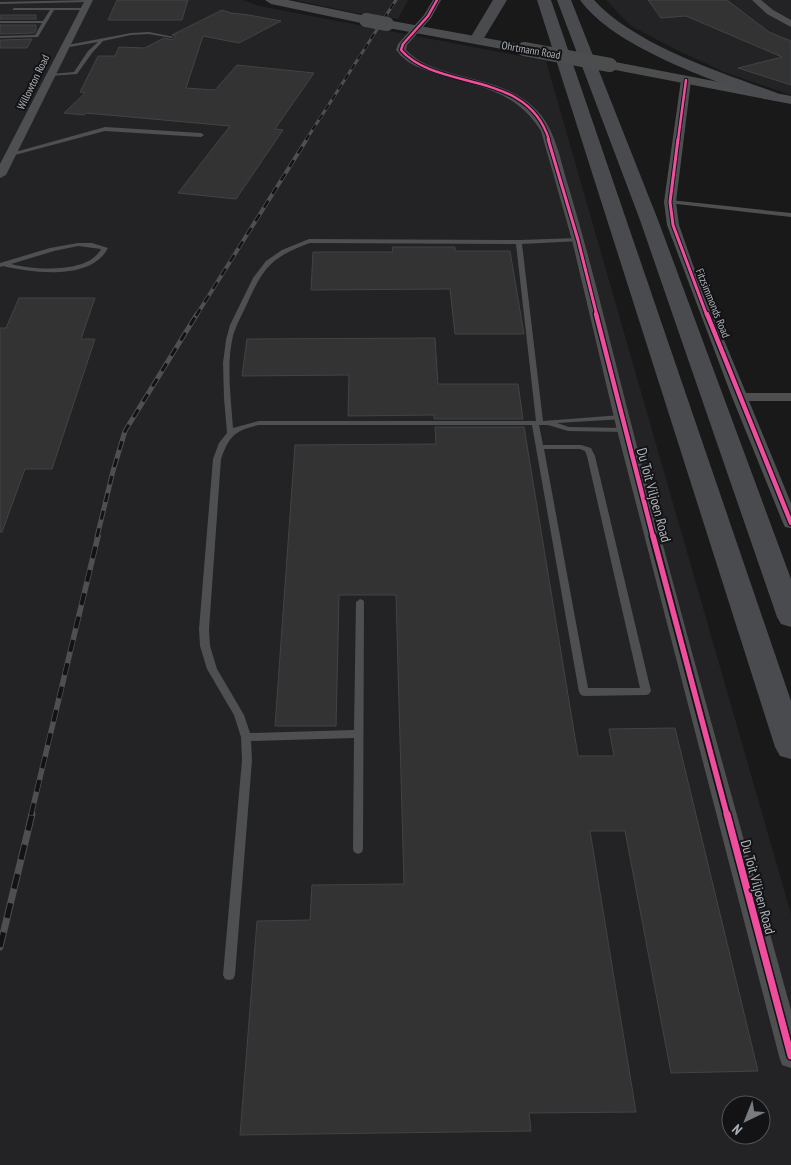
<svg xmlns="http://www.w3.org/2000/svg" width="791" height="1165" viewBox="0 0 791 1165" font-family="'PT Sans Narrow',sans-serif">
<rect width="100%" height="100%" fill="#191919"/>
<g fill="#232325" fill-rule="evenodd">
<path d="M0 0H243L259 6 546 61 791 914V1165H0ZM731 1105H761V1135H731Z"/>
<polygon points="294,0 408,0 398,19 356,13"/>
<polygon points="606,0 791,0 791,95 724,72 679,51 631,26"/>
</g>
<g fill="#333334" stroke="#414345">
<polygon points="117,0 188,0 182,20 108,20"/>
<polygon points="648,0 727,0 769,32 791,41 791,85 738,68 782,57 686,16 661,18"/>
<polygon points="222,10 231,13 249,15 281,21 239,43 203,36 186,88 215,90 237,65 314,73 275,129 283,130 236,199 178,193 230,126 86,113 84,115 64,113 85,93 80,92 98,56 115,56 119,47 145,48 164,38 173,40 176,36 172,35"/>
<rect x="0" y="15" width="36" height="4"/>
<polygon points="0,25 36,25 36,30 34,33 0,34"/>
<polygon points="32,39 27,48 0,48 0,40"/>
<polygon points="392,247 455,247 455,251 510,251 524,334 455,334 450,289 311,290 313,252 393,252"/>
<polygon points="19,298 95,298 81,339 95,339 52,469 25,469 2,532 0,532 0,328 6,328"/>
<polygon points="435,338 438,384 518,384 523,419 434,419 434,415 348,416 349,375 242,376 247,339"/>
<polygon points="435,427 524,427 578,756 614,756 609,729 675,728 758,1071 671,1073 625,831 590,831 636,1112 529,1113 531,1131 240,1135 257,921 310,920 312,885 404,884 396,595 339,595 336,726 275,726 295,445 436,444"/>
</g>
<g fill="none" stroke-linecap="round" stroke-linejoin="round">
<g fill="#4d4f51" fill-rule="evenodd">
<polygon points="89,0 90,1 88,2 0,4 0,2"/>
<polygon points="14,8 84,8 86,9 84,10 54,10 38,37 0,38 0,36 35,35 42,23 0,23 0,21 43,21 50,10 12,10"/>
<polygon points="149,32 174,37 172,38 149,34 131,35 103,41 92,53 77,74 51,76 49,75 51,74 74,72 88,51 98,42 64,48 62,48 62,46 131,33"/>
<polygon points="105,127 201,133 204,135 201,137 105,131 11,156 8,154"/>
<polygon points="670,200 791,213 791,217 668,203 667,202"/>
<path d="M578 238 580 239V241L522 244 543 421 621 415 625 417 624 419 557 423 569 427 625 428 629 430 625 432 568 431 548 425H539L543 445H581L591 448 595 456 651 691 649 694 646 695 584 696 581 695 579 692 532 425H259C235 430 229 436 221 459L209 629 210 646 217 669 244 715 250 733 354 730 356 602 360 599 363 600 364 602 363 849 362 852 358 854 354 852 353 849 354 738 251 741 252 760 235 975 233 979 229 980 225 979 223 975 242 760 241 737 234 715 207 669 200 646 199 629 213 459 219 443 227 433 224 398 223 363 226 340 230 325 253 278 266 261 282 250 309 239 519 240ZM310 243 516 244 536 421H259L233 428C231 398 226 365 233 336 236 325 242 315 247 304 263 268 271 257 310 243ZM544 449H580L585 451 587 456 640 688H588Z"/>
<path d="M78 243H92L108 248C91 281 33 273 3 266L0 267V263L50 248ZM78 246 101 249C88 274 34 270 11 264L54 251Z"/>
</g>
<g fill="#4d4f51" fill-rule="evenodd">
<polygon points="85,0 93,0 6,175 0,178 0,164"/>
<path d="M433 0H441L431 18 407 45 406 50C439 84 505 71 541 115 556 134 561 162 568 185 589 255 606 325 624 396 676 601 735 806 791 1010V1068L782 1065 779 1056 617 430 572 240 541 131C517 93 483 87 443 76 425 70 408 66 396 50L398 44 424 15Z"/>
<polygon points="752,0 761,0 773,10 791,20 791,27 767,14"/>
<polygon points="686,77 691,80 676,202 679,225 693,265 746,393 791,393 791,401 749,401 791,503 791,528 785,527 783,523 732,397 667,225 664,202 681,80"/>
</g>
<g fill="#4c4d4f" fill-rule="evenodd">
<polygon points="265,0 288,0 366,16 372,20 366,24 271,4"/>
<polygon points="387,20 524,45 531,49 524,53 383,27 381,24"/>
<polygon points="610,61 791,96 791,104 605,68 603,65 605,62"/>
</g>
<g fill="#4a4b4e" fill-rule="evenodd">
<polygon points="493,0 507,0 481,43 471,43 469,40"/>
<polygon points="537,0 551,0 791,701 791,759 780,756 775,747"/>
<polygon points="557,0 571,0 658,220 791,579 791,627 781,624 777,617 640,220"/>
<path d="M580 0H594C635 45 720 72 777 93L779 96 777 99H765C711 80 614 47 580 0Z"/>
</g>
<g stroke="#4e4f50" stroke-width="3">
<polyline id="rail-far4" points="306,140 396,0"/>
</g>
<g stroke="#4e4f50" stroke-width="4">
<polyline id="rail-far3" points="196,316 307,139"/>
</g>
<g stroke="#4e4f50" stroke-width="5">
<polyline id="rail-far2" points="97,537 113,471 125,431 197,314"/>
</g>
<g stroke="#4e4f50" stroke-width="5.5">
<polyline id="rail-far1" points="31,815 98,536"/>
</g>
<g stroke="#4e4f50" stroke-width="7">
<polyline id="rail" points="0,947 32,814"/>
</g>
<use href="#rail-far4" stroke="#131315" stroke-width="2" stroke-dasharray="6" stroke-linecap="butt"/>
<use href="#rail-far3" stroke="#131315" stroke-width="2.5" stroke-dasharray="8" stroke-linecap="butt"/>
<use href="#rail-far2" stroke="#131315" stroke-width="3" stroke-dasharray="9" stroke-linecap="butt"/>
<use href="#rail-far1" stroke="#131315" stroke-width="4" stroke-dasharray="12" stroke-linecap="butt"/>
<use href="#rail" stroke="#131315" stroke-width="5" stroke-dasharray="15" stroke-linecap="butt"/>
<g stroke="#4c4d4f" stroke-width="14">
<polyline points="366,20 387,24"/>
<polyline points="524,49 610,65"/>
</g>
<g stroke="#131315" stroke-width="4.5">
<g id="cycleway-far4">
<path d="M437 0 428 16 403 44 401 50C438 92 528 69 549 140"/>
<polyline points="678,140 686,80"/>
</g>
</g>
<g stroke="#131315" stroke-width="5">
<g id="cycleway-far3">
<polyline points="548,139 578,240 597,316"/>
<polyline points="678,139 670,202 673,225 707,316"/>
</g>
</g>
<g stroke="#131315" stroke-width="7">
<g id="cycleway-far2">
<polyline points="596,314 653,537"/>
<polyline points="707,314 791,523"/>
</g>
</g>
<g stroke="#131315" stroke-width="9">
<polyline id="cycleway-far1" points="653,536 727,815"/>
</g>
<g stroke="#131315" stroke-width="10">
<polyline id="cycleway" points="727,814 791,1056"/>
</g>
<use href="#cycleway-far4" stroke="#ef4d9e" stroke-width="2.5"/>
<use href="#cycleway-far3" stroke="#ef4d9e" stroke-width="3"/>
<use href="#cycleway-far2" stroke="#ef4d9e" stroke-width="4.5"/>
<use href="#cycleway-far1" stroke="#ef4d9e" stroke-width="5.5"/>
<use href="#cycleway" stroke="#ef4d9e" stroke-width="7"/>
</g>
<g text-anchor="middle" stroke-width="4" stroke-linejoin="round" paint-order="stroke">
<g font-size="11" fill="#abb1b8" stroke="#131315">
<text transform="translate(531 50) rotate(10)" y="4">Ohrtmann Road</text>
<text transform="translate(33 82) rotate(-64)" y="4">Willowton Road</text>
<text transform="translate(713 303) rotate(68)" y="4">Fitzsimmonds Road</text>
</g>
<g font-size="14" fill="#abb1b8" stroke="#131315">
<text transform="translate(654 495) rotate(75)" y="5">Du Toit Viljoen Road</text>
<text transform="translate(758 887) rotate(75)" y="5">Du Toit Viljoen Road</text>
</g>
</g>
<g transform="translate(746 1120) rotate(223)"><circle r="24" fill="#131315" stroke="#505256"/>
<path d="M0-4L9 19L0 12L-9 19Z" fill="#787c80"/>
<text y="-8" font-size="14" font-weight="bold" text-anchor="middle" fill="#abb1b8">N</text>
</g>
</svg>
